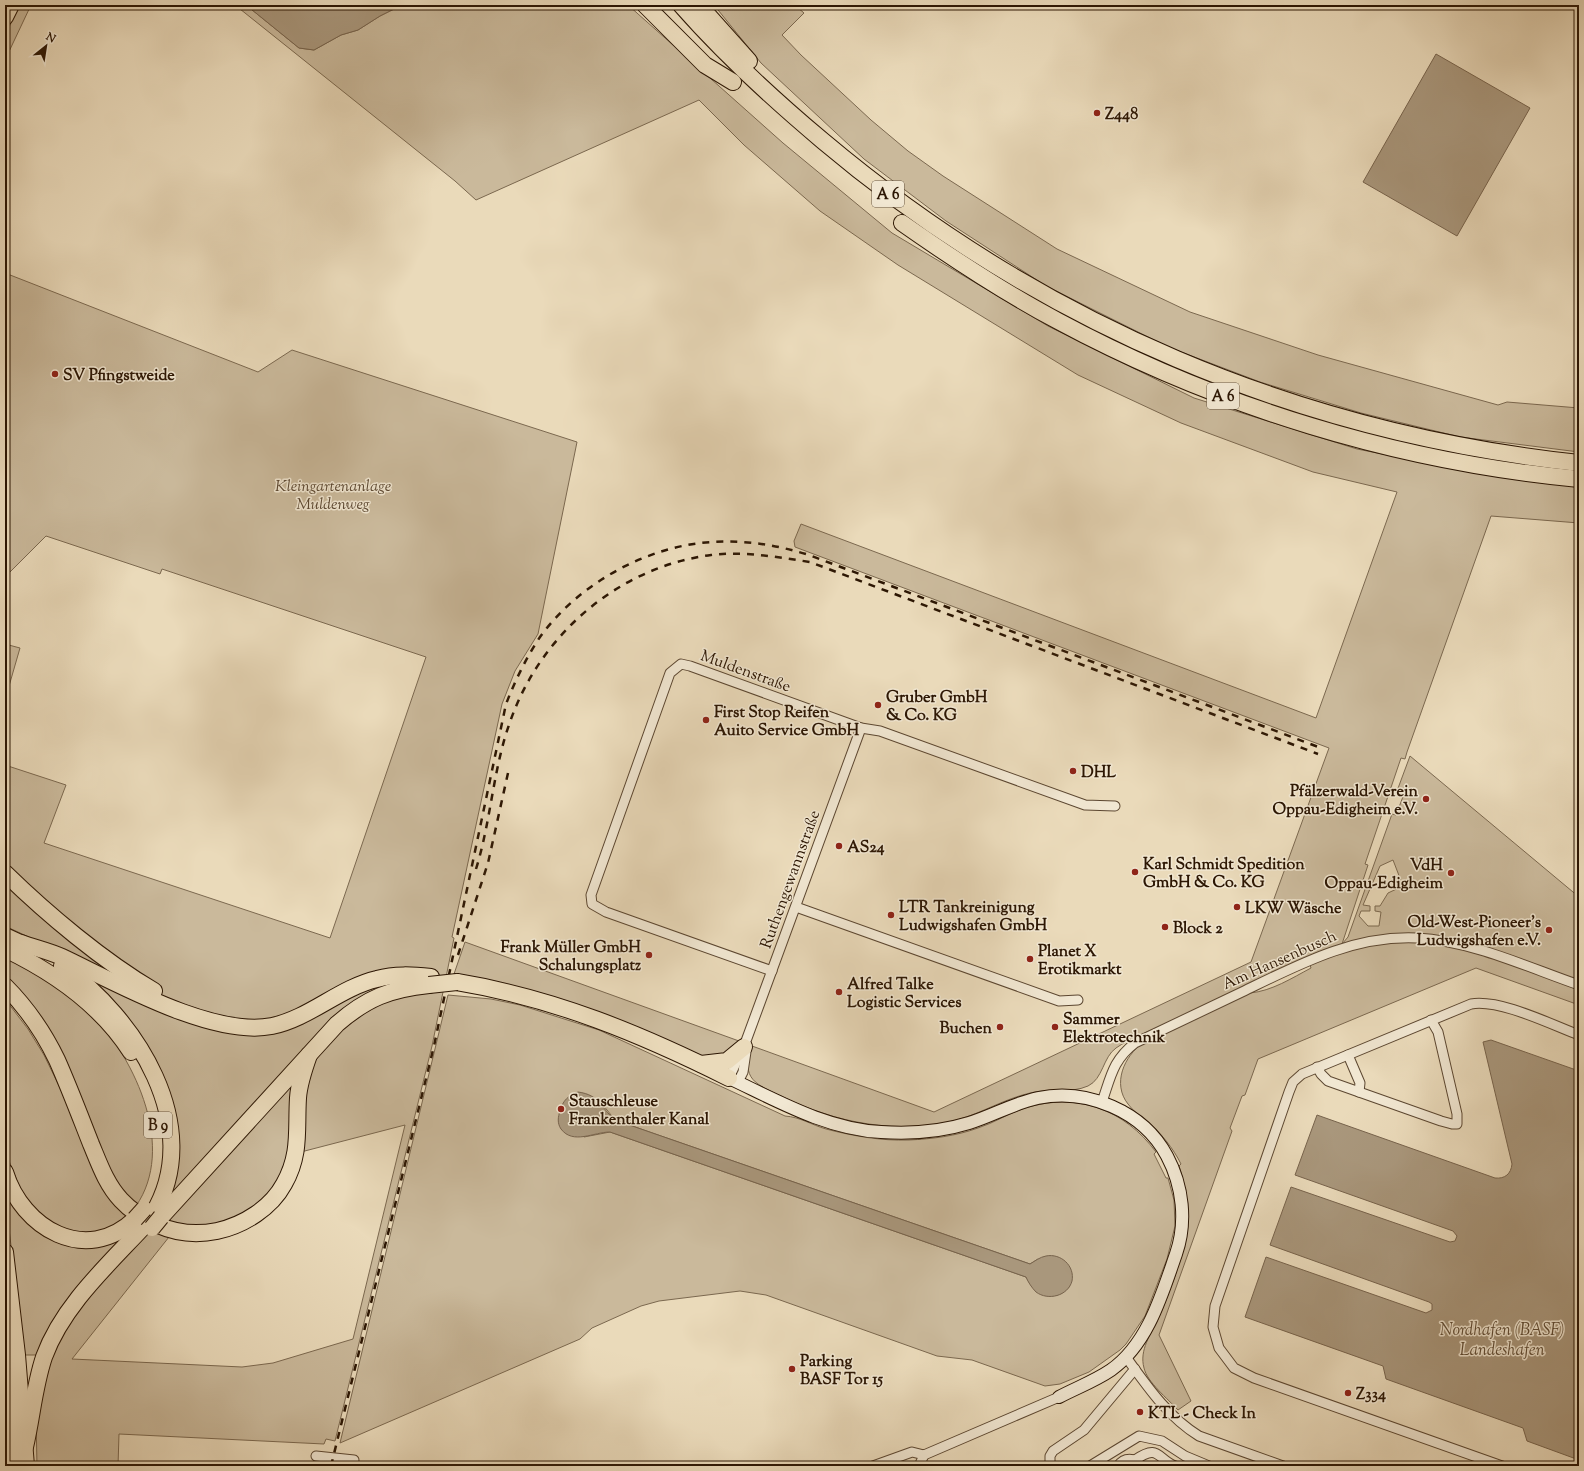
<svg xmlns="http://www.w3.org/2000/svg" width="1584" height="1471" viewBox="0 0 1584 1471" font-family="'Sorts Mill Goudy',serif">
<rect width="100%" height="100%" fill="#eadaba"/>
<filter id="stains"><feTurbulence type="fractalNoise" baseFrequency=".005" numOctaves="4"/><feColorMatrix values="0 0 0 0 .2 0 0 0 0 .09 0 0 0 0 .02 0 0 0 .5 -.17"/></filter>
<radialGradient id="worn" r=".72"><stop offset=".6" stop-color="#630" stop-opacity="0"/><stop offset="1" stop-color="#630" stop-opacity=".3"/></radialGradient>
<g fill="#cab99b" stroke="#7b684f" fill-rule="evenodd">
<polygon points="19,5 31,5 5,60 5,36"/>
<path d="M235 5H246L299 48 314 50 341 35 358 30 380 16 402 5H628L783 143 892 233 1048 326 1194 398 1357 449 1499 477 1579 485V523L1491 516 1407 752 1405 759 1401 758 1365 864 1368 865 1342 944 1348 937 1392 814 1396 815 1404 794 1397 791 1410 756 1579 897V1005L1476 968 1258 1059 1245 1095 1242 1096 1230 1128 1232 1131 1159 1335 1191 1401 1178 1410C1168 1399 1147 1382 1144 1368 1139 1350 1151 1334 1158 1319 1164 1306 1169 1292 1174 1279 1188 1237 1193 1209 1179 1166L1181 1164C1173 1148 1161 1133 1147 1121 1140 1116 1133 1111 1128 1104 1112 1084 1124 1056 1143 1043L1250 993C1272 991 1292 978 1311 968L1308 959C1261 977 1217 999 1172 1021 1155 1029 1130 1038 1116 1048 1103 1057 1103 1079 1088 1086 1070 1094 1048 1088 1030 1093 1004 1099 982 1113 957 1120 898 1135 836 1123 783 1097 756 1084 740 1080 752 1046L934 1112 1251 962 1329 748 795 547 794 541 801 524 1316 718 1397 492 1313 472 1181 423 1078 375 898 265 820 211 744 145 699 100 476 200 455 181ZM1393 860 1403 886 1388 893 1380 906H1375V911L1381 912 1379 926H1368L1359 916 1361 911H1370V906L1363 905 1380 866Z"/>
<polygon points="714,5 763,6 764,5 799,5 797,7 804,13 782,35 801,55 871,120 908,151 943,176 1057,249 1190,312 1318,355 1498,405 1507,402 1579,408 1579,452 1460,437 1361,413 1260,382 1168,347 1046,286 946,221 864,159 761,63"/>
<path d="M5 273 258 372 292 350 577 442 538 634 515 671 502 704 452 937 454 938 432 1046 335 1441 326 1439 324 1444 119 1434 118 1466H37L36 1417 50 1358 73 1314 166 1203V1091L96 985 102 971 5 926V765L66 785 44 843 330 938 426 657 162 569 160 574 46 536 5 577ZM405 1125 353 1339 273 1363 242 1367 72 1359 169 1237 253 1216 297 1153Z"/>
<polygon points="5,644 20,648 7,693 5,692"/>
<polygon points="465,942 739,1041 735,1051 709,1059 474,978 454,974"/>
<path d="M5 957C36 973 69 990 93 1015 136 1061 176 1148 136 1206L112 1179 16 987 5 978Z"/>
<path d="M448 995 491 999 520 1005 599 1030 785 1116C800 1117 812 1125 826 1129 853 1136 881 1141 909 1140 932 1139 956 1136 978 1128 994 1123 1009 1113 1025 1108 1077 1092 1124 1109 1156 1152L1154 1154 1166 1178H1168L1174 1200 1175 1226 1167 1259 1145 1316 1126 1344 1120 1350 1089 1372 1060 1384 1045 1386 972 1360 937 1356 766 1295 740 1291 659 1301 641 1306 592 1328 580 1339 340 1443ZM599 1100 615 1120 661 1136 1030 1264 1038 1259 1070 1286C1055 1304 1035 1295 1026 1277L610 1132 584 1137Z"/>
<polygon points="5,999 28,1029 44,1055 62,1092 130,1215 119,1223 96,1233 68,1232 42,1217 22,1193 5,1151"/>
<polygon points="8,1194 19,1213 92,1247 112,1243 128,1232 39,1355 24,1355 5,1195"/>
</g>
<g fill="#a9977c" stroke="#77634c">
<polygon points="246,5 402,5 380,16 358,30 341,35 314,50 299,48"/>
<polygon points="1436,54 1530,108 1457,236 1363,182"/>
<path d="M1491 1040 1579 1071V1460L1527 1441 1523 1428 1386 1379 1383 1366 1245 1317 1266 1257 1426 1313 1432 1310V1304L1429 1302 1270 1245 1291 1187 1450 1242 1455 1241 1457 1236 1453 1231 1295 1175 1317 1115 1495 1178C1505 1179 1511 1174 1512 1164L1483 1042Z"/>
<path d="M578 1092C600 1095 600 1107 615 1120L1030 1264C1035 1261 1040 1257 1046 1256 1061 1253 1075 1266 1072 1281 1068 1296 1048 1301 1036 1292 1032 1288 1028 1282 1026 1277L610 1132C594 1132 573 1145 561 1129 557 1123 558 1117 560 1111 563 1100 568 1096 578 1092Z"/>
</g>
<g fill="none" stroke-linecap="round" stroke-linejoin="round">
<g stroke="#5c4731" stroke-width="11">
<g id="street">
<polyline points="796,907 1059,1001 1078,1000"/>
<polyline points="772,971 606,912 592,904 591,895 670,673 681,664 690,666 861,728 880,731 1085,805 1115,806"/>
<polyline points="1348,1055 1360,1083 1359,1092"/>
<polyline points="1317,1067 1321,1074 1328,1081 1441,1121 1452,1124 1457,1124 1457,1114 1438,1032 1431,1020"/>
<polyline points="729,1078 746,1041 861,728"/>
<polyline points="738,1082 743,1072 747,1045"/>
<path d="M1102 1102C1111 1076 1113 1060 1135 1043 1171 1026 1207 1009 1242 992 1298 965 1353 935 1417 938 1472 941 1527 967 1579 985"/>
<path d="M1126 1357C1147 1386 1168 1417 1199 1436L1283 1466"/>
<polyline points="316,1456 354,1460 353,1466"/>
<path d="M1135 1460C1159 1443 1157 1459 1175 1466"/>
<polyline points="873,1466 912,1452 924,1455 1059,1397"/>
<polyline points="919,1466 924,1455"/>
<polyline points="1050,1466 1050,1456 1053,1451 1084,1430 1135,1369"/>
<polyline points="1090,1466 1139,1436 1162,1441 1185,1456 1209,1466"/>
<path d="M1118 1466C1124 1457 1135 1457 1141 1466"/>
<path d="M1502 1466 1254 1378 1234 1368 1219 1348 1213 1327 1215 1306 1289 1092 1293 1082 1302 1074 1471 1004C1500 999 1550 1024 1579 1035"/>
</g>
</g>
<g stroke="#2c1603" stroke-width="14">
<path id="secondary" d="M729 1078C778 1101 826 1129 881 1132 910 1134 940 1132 969 1123 992 1116 1014 1103 1038 1098 1087 1088 1143 1111 1167 1156 1183 1186 1187 1222 1176 1254 1162 1294 1148 1344 1111 1370 1095 1381 1076 1388 1059 1397"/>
</g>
<g stroke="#2c1603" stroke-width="18">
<g id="highway">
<polyline points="645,5 705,65 733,82"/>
<path d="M681 5C724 54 773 99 823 141 1039 323 1298 433 1579 463"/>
<polyline points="699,5 749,61"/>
<polyline points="5,17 11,5"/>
<path d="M902 223C952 258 1003 292 1058 321 1218 407 1398 462 1579 479"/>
<path d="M5 873C47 914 103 961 154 991"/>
<polyline points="5,936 31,948"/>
<path d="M21 943C35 948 49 951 62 957 115 982 213 1038 272 1026 310 1018 339 988 377 979 395 974 412 975 431 977"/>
<path d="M5 949C55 973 101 1005 131 1052"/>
<path d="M62 966C135 1017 206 1126 153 1214"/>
<path d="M457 982C554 998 641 1034 729 1078"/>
<path d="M5 986C27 1008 44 1033 57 1060 69 1087 80 1116 91 1144 99 1163 106 1184 121 1200 131 1211 144 1219 158 1225 176 1233 197 1235 217 1231 244 1225 271 1208 284 1184 301 1154 296 1130 298 1098 299 1083 304 1069 309 1055"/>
<polyline points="701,1064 727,1061 744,1047"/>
<path d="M5 1172C22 1228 86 1266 135 1219"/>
<path d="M161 1217 337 1024C367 998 390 989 429 985"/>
<polyline points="5,1252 17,1355 26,1466"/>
<polyline points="5,1374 13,1466"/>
<path d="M25 1447C32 1417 34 1387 44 1357 63 1305 109 1264 146 1224"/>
</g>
</g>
<use href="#street" stroke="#f1e7d2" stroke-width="9"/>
<use href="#secondary" stroke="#f1e7d2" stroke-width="12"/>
<use href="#highway" stroke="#eadaba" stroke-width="16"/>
<g stroke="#2c1603" stroke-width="2.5" stroke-dasharray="7 7" stroke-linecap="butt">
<path d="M476 869C491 821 493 769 510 722 540 635 618 567 711 555 744 551 777 557 810 562L1318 754"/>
<polyline points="458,955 488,863 508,773"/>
<path d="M331 1466 434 1046 506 704C515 681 526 658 540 637 578 584 648 545 713 542 746 540 777 545 809 555L1321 748"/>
</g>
<g stroke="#2c1603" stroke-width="18" stroke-linecap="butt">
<g id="highway-bridge">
<polyline points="429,985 457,982"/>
<polyline points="135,1219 144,1209"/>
<polyline points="152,1228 161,1217"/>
</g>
</g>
<use href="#highway-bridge" stroke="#eadaba" stroke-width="16"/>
</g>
<g fill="#8f2418" stroke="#f1e7d2" stroke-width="1.5">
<circle cx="1097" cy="113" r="4"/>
<circle cx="55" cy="374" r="4"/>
<circle cx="878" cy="705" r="4"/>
<circle cx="706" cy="720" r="4"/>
<circle cx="1073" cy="771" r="4"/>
<circle cx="1426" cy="799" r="4"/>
<circle cx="839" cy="846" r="4"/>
<circle cx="1135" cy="872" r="4"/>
<circle cx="1451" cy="873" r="4"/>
<circle cx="1237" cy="907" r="4"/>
<circle cx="891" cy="915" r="4"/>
<circle cx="1165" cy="927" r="4"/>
<circle cx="1549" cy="930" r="4"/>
<circle cx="649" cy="955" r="4"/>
<circle cx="1030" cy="959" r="4"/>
<circle cx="839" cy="992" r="4"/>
<circle cx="1000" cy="1027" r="4"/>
<circle cx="1055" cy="1027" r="4"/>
<circle cx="561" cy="1109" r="4"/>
<circle cx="792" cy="1369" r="4"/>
<circle cx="1348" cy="1393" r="4"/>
<circle cx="1140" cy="1412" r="4"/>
</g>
<g text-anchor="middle" stroke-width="3" stroke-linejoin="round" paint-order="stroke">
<g fill="#f1e7d2" stroke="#675541" stroke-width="1">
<rect x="872" y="181" width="32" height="26" rx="3"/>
<rect x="1207" y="383" width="32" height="26" rx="3"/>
<rect x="144" y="1112" width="28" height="26" rx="3"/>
</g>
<g font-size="15" font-weight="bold" fill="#2c1603">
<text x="888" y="199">A 6</text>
<text x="1223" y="401">A 6</text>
<text x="158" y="1130">B 9</text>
</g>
<g font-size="16" font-weight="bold" fill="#2c1603" stroke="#f1e7d2" text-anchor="start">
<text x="1105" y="119">Z448</text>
<text x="63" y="380">SV Pfingstweide</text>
<text x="886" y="702">Gruber GmbH<tspan x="886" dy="18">&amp; Co. KG</tspan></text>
<text x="714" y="717">First Stop Reifen<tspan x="714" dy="18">Auito Service GmbH</tspan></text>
<text x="1081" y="777">DHL</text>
<text x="1418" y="796" text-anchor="end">Pfälzerwald-Verein<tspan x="1418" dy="18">Oppau-Edigheim e.V.</tspan></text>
<text x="847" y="852">AS24</text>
<text x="1143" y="869">Karl Schmidt Spedition<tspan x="1143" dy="18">GmbH &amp; Co. KG</tspan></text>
<text x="1443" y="870" text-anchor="end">VdH<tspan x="1443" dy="18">Oppau-Edigheim</tspan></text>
<text x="899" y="912">LTR Tankreinigung<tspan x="899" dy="18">Ludwigshafen GmbH</tspan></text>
<text x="1245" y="913">LKW Wäsche</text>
<text x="1541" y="927" text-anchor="end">Old-West-Pioneer's<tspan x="1541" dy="18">Ludwigshafen e.V.</tspan></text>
<text x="1173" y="933">Block 2</text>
<text x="641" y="952" text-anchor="end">Frank Müller GmbH<tspan x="641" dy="18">Schalungsplatz</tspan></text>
<text x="1038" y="956">Planet X<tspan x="1038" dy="18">Erotikmarkt</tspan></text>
<text x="847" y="989">Alfred Talke<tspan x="847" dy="18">Logistic Services</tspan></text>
<text x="1063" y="1024">Sammer<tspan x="1063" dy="18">Elektrotechnik</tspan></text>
<text x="992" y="1033" text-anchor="end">Buchen</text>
<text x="569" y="1106">Stauschleuse<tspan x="569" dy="18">Frankenthaler Kanal</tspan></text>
<text x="800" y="1366">Parking<tspan x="800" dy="18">BASF Tor 15</tspan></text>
<text x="1356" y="1399">Z334</text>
<text x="1148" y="1418">KTL - Check In</text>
</g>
<g font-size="16" font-style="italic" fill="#5b4731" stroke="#f1e7d2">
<text x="333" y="491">Kleingartenanlage<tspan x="333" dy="18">Muldenweg</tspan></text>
</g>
<g font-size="16" fill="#2c1603" stroke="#f1e7d2">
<text transform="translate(746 670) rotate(20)" y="6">Muldenstraße</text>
<text transform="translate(789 879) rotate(-70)" y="6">Ruthengewannstraße</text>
<text transform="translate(1279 959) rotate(-24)" y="6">Am Hansenbusch</text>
</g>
<g font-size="17" font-style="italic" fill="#5e4a33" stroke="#f1e7d2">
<text x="1502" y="1335">Nordhafen (BASF)<tspan x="1502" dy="20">Landeshafen</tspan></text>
</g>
</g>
<rect width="1584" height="1471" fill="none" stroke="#eadaba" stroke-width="20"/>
<rect x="6" y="6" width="1572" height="1459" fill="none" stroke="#2c1603" stroke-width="2"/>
<rect x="10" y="10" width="1564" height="1451" fill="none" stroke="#2c1603"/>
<g transform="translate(46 46) rotate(30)" stroke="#f1e7d2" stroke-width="3" paint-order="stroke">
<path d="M0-3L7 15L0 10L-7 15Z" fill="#2c1603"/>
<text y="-6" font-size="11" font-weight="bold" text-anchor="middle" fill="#2c1603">N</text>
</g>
<rect width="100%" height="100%" filter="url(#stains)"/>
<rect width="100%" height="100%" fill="url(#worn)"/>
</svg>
